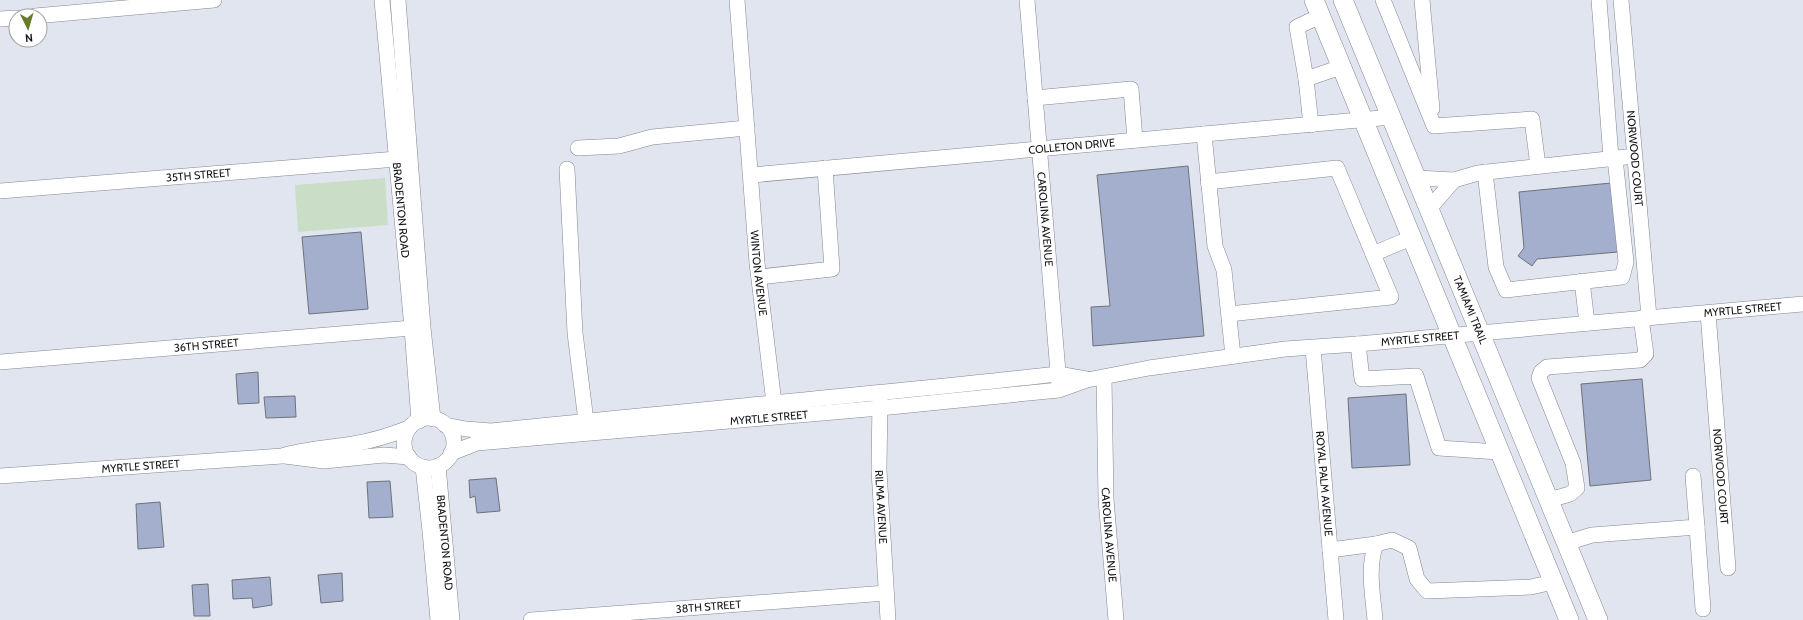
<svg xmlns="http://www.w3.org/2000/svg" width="1803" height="620" viewBox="0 0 1803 620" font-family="Cabin,sans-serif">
<rect width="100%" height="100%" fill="#e1e5f0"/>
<polygon fill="#caddc7" points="385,178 388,225 298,232 295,185"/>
<g fill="#a3afcc" stroke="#6e727c">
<polygon points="1188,166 1204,336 1093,346 1091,307 1110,306 1097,175"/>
<polygon points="1611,183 1618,252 1537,259 1532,266 1518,256 1524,248 1519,192"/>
<polygon points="361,232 368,309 309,314 302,237"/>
<polygon points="258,372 259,403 238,404 236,374"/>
<polygon points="1642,379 1651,480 1590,486 1581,384"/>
<polygon points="1406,394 1410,465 1352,468 1348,398"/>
<polygon points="295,396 296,417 266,418 264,397"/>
<polygon points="496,478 500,511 477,513 475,496 470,498 469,480"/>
<polygon points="390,481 393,517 369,518 367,482"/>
<polygon points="160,502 164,547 138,549 136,504"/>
<polygon points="342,573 343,601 321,603 318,575"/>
<polygon points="270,577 272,605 253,608 252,598 233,599 232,580"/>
<polygon points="208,584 210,616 194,616 192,585"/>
</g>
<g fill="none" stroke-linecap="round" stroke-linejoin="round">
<g stroke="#838790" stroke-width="16">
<g id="minor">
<path id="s1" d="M382 0 412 328 419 421"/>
<polyline points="398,0 423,328 433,419"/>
<path id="s2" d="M737 0 757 263 775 411"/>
<path id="s3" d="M1027 0 1059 384"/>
<polyline points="1383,0 1434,126 1532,119 1538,166"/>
<polyline points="1422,0 1432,109"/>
<polyline points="1599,0 1611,158"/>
<path id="s4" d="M1621 0 1649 317"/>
<polyline points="35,16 214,0"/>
<polyline points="1320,16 1297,27 1306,79 1341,67"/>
<polyline points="0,19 16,18"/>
<polyline points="1306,79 1311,125"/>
<polyline points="1035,98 1131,89 1135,140"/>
<polyline points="1204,134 1215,246 1224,270 1233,356"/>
<polyline points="578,148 619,146 652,137 747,128"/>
<polyline points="567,169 575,333 586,421"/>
<polyline points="1485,172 1496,267 1506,290 1622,277 1626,262 1615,158"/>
<path id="s5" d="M752 175 1392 117"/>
<polyline points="1417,178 1454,180 1478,173 1626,157"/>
<polyline points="1208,182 1337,168 1391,297 1229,314"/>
<path id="s6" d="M0 191 397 159"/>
<polyline points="1429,209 1454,180"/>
<polyline points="1373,254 1411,238"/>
<polyline points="759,277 832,269 825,168"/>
<polyline points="1582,281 1587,323"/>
<path id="s7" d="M1708 313 1728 568"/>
<polyline points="1358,344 1362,379 1416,376 1439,448 1499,452"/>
<path id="s8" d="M1313 348 1336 620"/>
<path id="s9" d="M0 362 412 328"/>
<path id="s10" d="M1104 378 1106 499 1116 620"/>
<path id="s11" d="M880 398 879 470 888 620"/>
<circle cx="429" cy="443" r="25"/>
<path d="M445 425 466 429 491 431C680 411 869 395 1058 374L1086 379"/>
<path id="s12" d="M451 453 477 443 880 408 1059 390 1087 380 1149 368 1285 349 1358 344 1803 304"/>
<polyline points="285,456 324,461 384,455 409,457"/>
<path id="s13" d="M438 466 452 620"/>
<polyline points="423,467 430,531 438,620"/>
<path id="s14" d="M0 476 282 456C305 449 329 448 353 444 372 441 391 435 409 428"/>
<polyline points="1549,500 1570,494 1577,488 1573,463 1539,378 1541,372 1547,367 1640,360 1646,354 1641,318"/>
<polyline points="1697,527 1703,609"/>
<polyline points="1566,543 1592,535 1697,527 1693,476"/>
<polyline points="1330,550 1376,544"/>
<path id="s15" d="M531 620 886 593"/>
<path d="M1375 620C1373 595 1367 568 1376 544L1392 540 1409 548 1417 579 1427 591 1531 587 1553 582"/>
</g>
</g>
<g stroke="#838790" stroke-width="20">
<g id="major">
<polyline points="1314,0 1569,620"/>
<path id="s16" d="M1343 0 1598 620"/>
</g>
</g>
<use href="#minor" stroke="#fff" stroke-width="15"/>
<use href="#major" stroke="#fff" stroke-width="19"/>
</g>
<g text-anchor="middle" stroke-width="4" stroke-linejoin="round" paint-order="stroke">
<g font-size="11" fill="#131518" stroke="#fff">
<text dy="4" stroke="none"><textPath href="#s5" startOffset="321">COLLETON DRIVE</textPath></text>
<text dy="4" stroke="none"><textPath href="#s4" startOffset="159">NORWOOD COURT</textPath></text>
<text dy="4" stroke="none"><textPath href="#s6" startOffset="199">35TH STREET</textPath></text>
<text dy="4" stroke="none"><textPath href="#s1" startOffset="211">BRADENTON ROAD</textPath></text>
<text dy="4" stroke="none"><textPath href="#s3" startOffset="220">CAROLINA AVENUE</textPath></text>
<text dy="4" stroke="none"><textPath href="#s2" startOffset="274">WINTON AVENUE</textPath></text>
<text dy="4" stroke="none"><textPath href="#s12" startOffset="1302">MYRTLE STREET</textPath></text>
<text dy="4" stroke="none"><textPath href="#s16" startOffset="335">TAMIAMI TRAIL</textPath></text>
<text dy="4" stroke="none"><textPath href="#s12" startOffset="978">MYRTLE STREET</textPath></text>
<text dy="4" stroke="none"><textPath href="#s9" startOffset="207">36TH STREET</textPath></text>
<text dy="4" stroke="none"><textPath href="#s12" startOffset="321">MYRTLE STREET</textPath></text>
<text dy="4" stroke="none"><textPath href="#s14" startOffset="141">MYRTLE STREET</textPath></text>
<text dy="4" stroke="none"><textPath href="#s7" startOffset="164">NORWOOD COURT</textPath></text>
<text dy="4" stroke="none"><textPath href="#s8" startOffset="136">ROYAL PALM AVENUE</textPath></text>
<text dy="4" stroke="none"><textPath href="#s11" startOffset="109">RILMA AVENUE</textPath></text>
<text dy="4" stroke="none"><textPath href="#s10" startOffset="157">CAROLINA AVENUE</textPath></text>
<text dy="4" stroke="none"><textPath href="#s13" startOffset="77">BRADENTON ROAD</textPath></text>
<text dy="4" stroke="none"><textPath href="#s15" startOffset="178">38TH STREET</textPath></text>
</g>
</g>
<g transform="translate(28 28) rotate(175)"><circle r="19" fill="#ffffff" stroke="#a1a1a3"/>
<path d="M0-3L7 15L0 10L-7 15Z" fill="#697a29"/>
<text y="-6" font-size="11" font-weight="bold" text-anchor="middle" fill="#131518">N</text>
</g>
</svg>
